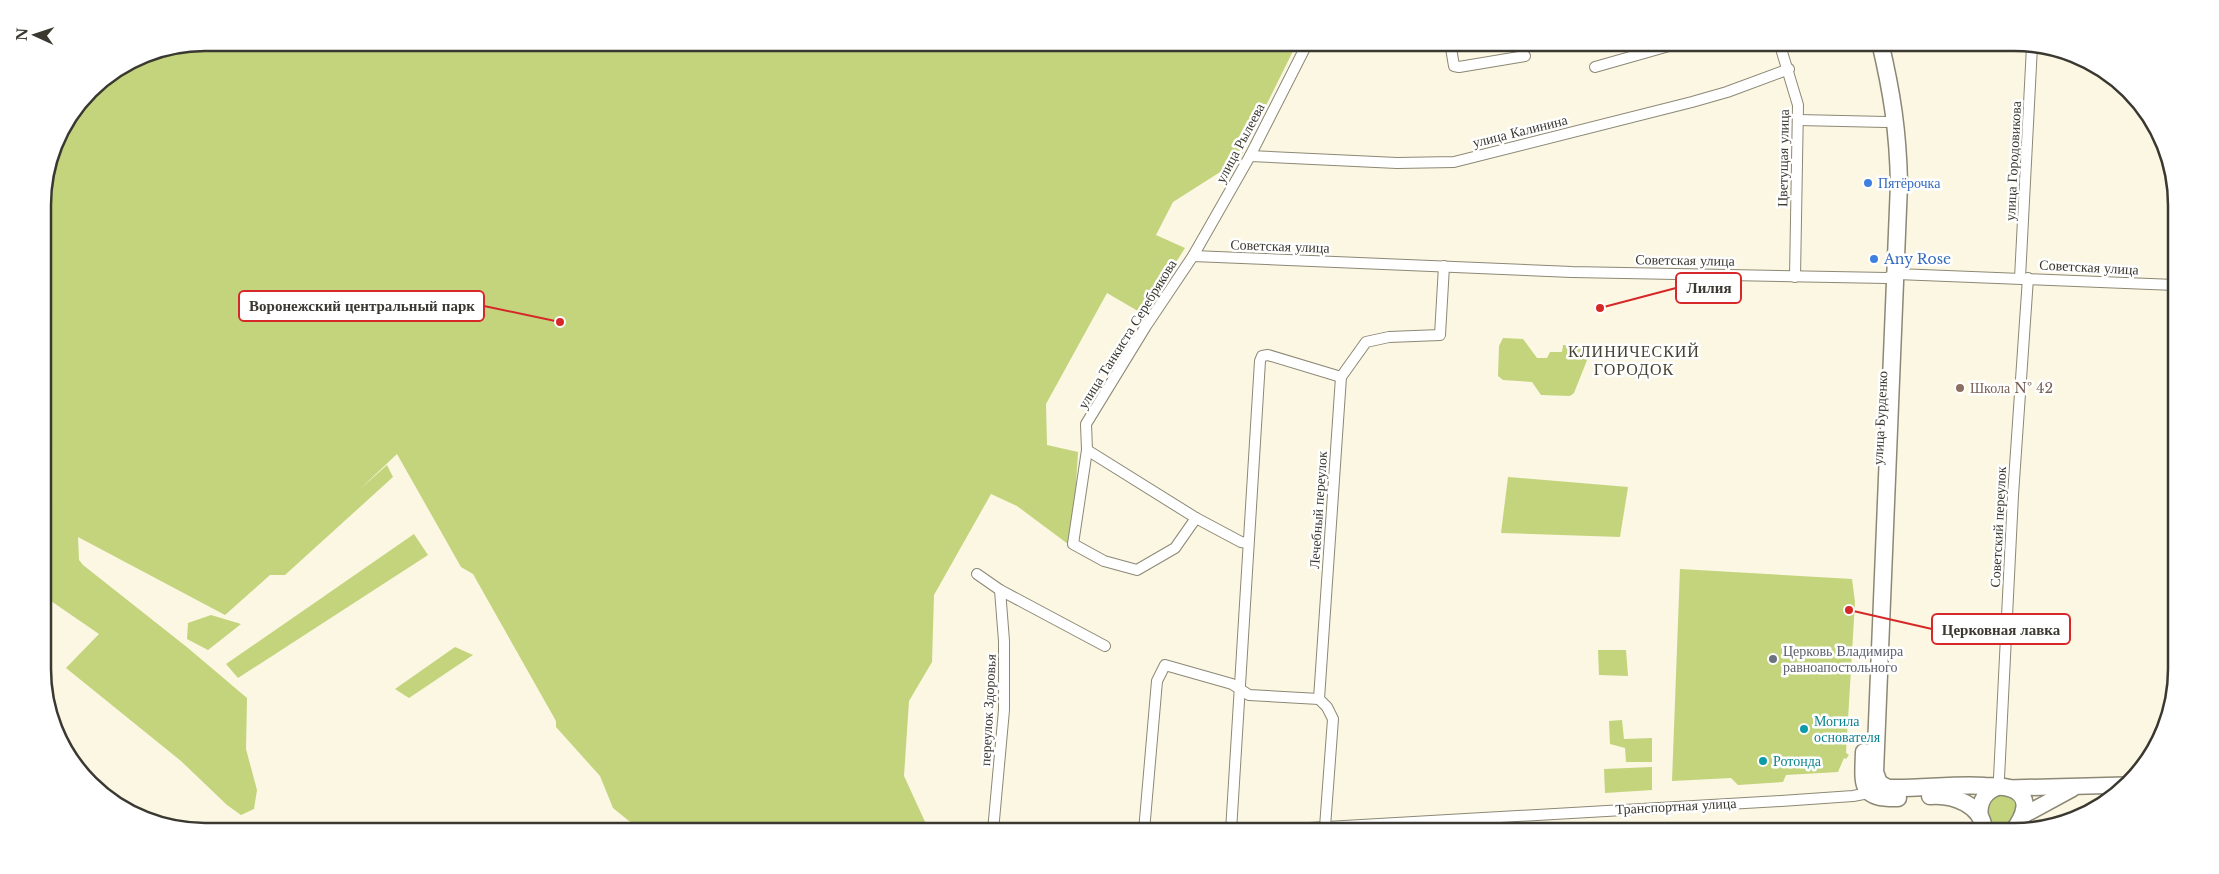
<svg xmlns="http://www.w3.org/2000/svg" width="2219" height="874" viewBox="0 0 2219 874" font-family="'Libre Baskerville',serif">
<rect width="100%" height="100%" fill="#fbf7e2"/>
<g fill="#c3d47d">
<polygon points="206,42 1297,43 1239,160 1173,202 1156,235 1185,248 1143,314 1107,293 1046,404 1047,445 1078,452 1074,515 1068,544 1017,506 991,494 934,595 932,662 909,701 904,776 927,826 941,831 649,831 629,821 613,808 600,776 556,727 556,721 473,574 461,567 397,454 359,490 387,465 393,477 285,575 270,575 225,615 78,537 79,560 83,565 188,648 247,698 246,749 257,790 254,809 241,815 227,805 181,761 66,668 99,634 51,601 45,599 43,195 59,133 98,83 143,55"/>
<polygon points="1503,338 1523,339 1537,358 1547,358 1550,352 1562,352 1563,345 1590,347 1591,350 1574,393 1570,396 1541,395 1532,382 1503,380 1498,376 1499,346"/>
<polygon points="1508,477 1628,487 1620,537 1501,533"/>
<polygon points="414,534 428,555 238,678 226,664"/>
<polygon points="1680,569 1852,579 1855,602 1846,753 1849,755 1846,759 1844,758 1838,772 1786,775 1783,782 1738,785 1731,778 1672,781"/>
<polygon points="211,615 241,624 208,650 187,639 188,623"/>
<polygon points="455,647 473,655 409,698 395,689"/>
<polygon points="1598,650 1626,650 1628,676 1599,675"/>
<polygon points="1622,720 1624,739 1652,738 1652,762 1626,762 1625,748 1610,744 1609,721"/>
<polygon points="1652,767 1652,790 1605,793 1604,769"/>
<circle cx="2002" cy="810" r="16"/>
</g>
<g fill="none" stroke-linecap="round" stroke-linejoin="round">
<g stroke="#8c8875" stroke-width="12">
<g id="street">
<polyline points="1450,42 1454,66 1459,67 1525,56"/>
<polyline points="1779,42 1798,105 1795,277"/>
<polyline points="1595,67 1683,42"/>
<polyline points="1798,120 1886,122"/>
<polyline points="1250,156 1397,163 1454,162 1692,102 1727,92 1789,69"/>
<polyline points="1193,256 1572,272 1887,278 1897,274 2175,285"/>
<polyline points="2020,278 2032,46"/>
<polyline points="1087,450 1073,544 1104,561 1137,570 1175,548 1196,518"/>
<polyline points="1248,543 1241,542 1196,518 1087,450 1086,424 1146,326 1193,256 1250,156 1308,42"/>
<polyline points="977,574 1000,590"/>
<polyline points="1999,778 2013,495 2028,278"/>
<polyline points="1325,827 1333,719 1327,707 1319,699 1341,377 1366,342 1389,337 1440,335 1444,266"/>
<polyline points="993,831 1004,710 1004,641 1000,590 1105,646"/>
<polyline points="1144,831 1157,681 1165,665 1232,684 1249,695 1319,699"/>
<polyline points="1231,831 1260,361 1262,356 1268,355 1341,377"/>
<polyline points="1256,831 1781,801 1853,796 1874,792"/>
</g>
</g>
<g stroke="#8c8875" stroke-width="18">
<g id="secondary">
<polyline points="2009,788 2125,785"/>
<polyline points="2024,815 2072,789"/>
<path d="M1980 816C1979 801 1985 791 1999 787"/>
</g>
</g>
<g stroke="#8c8875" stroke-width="19">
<g id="primary">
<path d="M1880 42C1892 93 1898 131 1899 184L1875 772 1879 783 1888 788C1920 789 1953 784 1985 786 1993 786 2002 786 2009 788 2034 795 2024 817 2013 831"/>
<path d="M1864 752C1863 785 1859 799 1898 798"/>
<path d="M1930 796C1953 794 1983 805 1984 831"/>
</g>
</g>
<use href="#street" stroke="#fff" stroke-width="10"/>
<use href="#secondary" stroke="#fff" stroke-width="15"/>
<use href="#primary" stroke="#fff" stroke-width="16"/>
</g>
<g fill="#3f7fe0" stroke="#fff" stroke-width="2">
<circle cx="1868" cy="183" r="5"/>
<circle cx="1874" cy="259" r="5"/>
</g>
<circle fill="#8d6e63" stroke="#fff" stroke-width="2" cx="1960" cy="388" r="5"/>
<circle fill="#6b7280" stroke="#fff" stroke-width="2" cx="1773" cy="659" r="5"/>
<g fill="#0f9aa8" stroke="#fff" stroke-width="2">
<circle cx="1804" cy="729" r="5"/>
<circle cx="1763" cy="761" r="5"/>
</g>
<g text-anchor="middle" stroke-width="5" stroke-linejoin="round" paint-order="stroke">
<g font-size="14" fill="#3a3830" stroke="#fff">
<text transform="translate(1520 131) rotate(-14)" y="5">улица Калинина</text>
<text transform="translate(1240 143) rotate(-62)" y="5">улица Рылеева</text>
<text transform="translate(1783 158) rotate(-89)" y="5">Цветущая улица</text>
<text transform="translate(2013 161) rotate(-87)" y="5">улица Городовикова</text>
<text transform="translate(1280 246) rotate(2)" y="5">Советская улица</text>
<text transform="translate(1685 260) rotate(1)" y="5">Советская улица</text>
<text transform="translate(2089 267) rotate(3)" y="5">Советская улица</text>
<text transform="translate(1127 334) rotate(-58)" y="5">улица Танкиста Серебрякова</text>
<text transform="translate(1880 418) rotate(-87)" y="5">улица Бурденко</text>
<text transform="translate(1318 510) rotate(-86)" y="5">Лечебный переулок</text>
<text transform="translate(1998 527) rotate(-87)" y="5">Советский переулок</text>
<text transform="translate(988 710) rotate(-87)" y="5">переулок Здоровья</text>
<text transform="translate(1676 806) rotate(-3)" y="5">Транспортная улица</text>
</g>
<g font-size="14" fill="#366cbe" stroke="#fff" text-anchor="start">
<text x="1878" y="188">Пятёрочка</text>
<text x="1884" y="264">Any Rose</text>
</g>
<g font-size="14" fill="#785e54" stroke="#fff" text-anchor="start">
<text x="1970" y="393">Школа № 42</text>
</g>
<g font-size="14" fill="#5b616d" stroke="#fff" text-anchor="start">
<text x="1783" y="656">Церковь Владимира<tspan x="1783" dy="16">равноапостольного</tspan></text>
</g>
<g font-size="14" fill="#0d838f" stroke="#fff" text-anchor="start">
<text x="1814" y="726">Могила<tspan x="1814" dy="16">основателя</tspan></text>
<text x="1773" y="766">Ротонда</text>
</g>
<g font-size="16" letter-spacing="1" fill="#454231" stroke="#fff">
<text x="1634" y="357">КЛИНИЧЕСКИЙ<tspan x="1634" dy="18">ГОРОДОК</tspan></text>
</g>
</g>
<path d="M0 0H2219V874H0ZM205 51H2014A154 154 0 0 1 2168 205V669A154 154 0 0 1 2014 823H205A154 154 0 0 1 51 669V205A154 154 0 0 1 205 51Z" fill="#fff" fill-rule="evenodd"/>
<path fill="none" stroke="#3a3830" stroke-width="2.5" d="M205 51H2014A154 154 0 0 1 2168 205V669A154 154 0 0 1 2014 823H205A154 154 0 0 1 51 669V205A154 154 0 0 1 205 51Z"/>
<path fill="none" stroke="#d62828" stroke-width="2" d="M1600 308L1676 288M560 322L484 306M1849 610L1932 629"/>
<g fill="#d62828" stroke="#fff" stroke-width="2">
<circle cx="1600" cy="308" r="5"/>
<circle cx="560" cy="322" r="5"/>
<circle cx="1849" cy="610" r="5"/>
</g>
<g fill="#fff" stroke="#d62828" stroke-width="2">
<rect x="1676" y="273" width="65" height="30" rx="5"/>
<rect x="239" y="291" width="245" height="30" rx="5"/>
<rect x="1932" y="614" width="138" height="30" rx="5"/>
</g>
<g font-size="15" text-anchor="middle" font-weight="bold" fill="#3a3830">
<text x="1709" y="293">Лилия</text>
<text x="362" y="311">Воронежский центральный парк</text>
<text x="2001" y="635">Церковная лавка</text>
</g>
<g transform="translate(35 35) rotate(273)" stroke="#ffffff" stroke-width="4" paint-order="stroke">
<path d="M0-4L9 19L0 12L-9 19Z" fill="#3a3830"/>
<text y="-8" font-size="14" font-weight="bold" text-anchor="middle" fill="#3a3830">N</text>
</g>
</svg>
